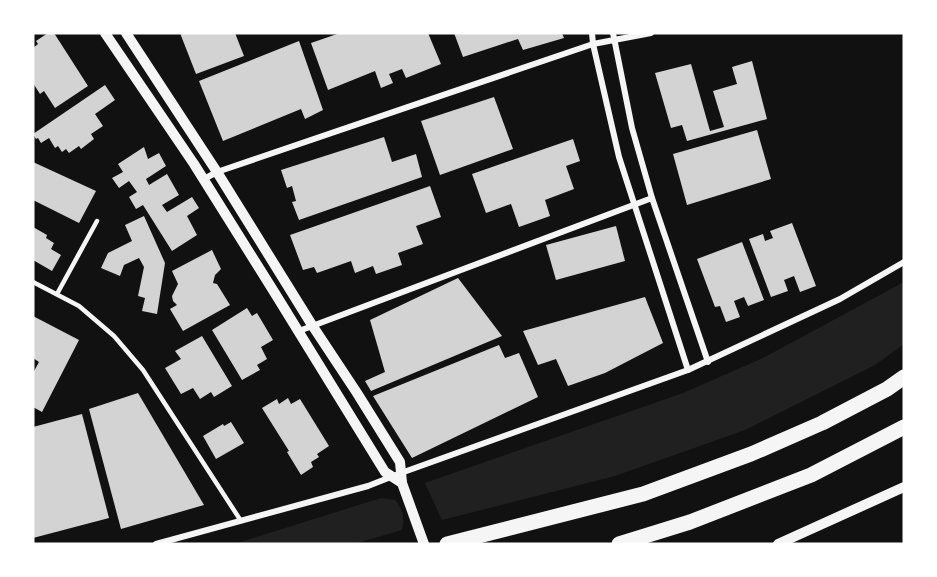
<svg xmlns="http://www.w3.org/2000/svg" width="937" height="577" viewBox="0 0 937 577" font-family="Helvetica,sans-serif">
<rect width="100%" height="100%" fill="#111"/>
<g fill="#202020">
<polygon points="904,282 904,344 875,365 745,430 615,476 442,520 425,483 683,393 763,358"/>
<path d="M381 498 395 500C403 510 405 517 402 530L354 544H234Z"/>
</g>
<g fill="#d3d3d3">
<polygon points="48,33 54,33 88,86 55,108 44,91 40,94 33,83 33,48 38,44 36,41"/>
<polygon points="180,33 235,33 244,56 196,74"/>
<polygon points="340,33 428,33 441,64 406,78 402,69 389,74 393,83 381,88 375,71 328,90 311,43"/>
<polygon points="454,33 562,33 564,38 523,50 518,39 463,57"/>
<polygon points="299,41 323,110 305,119 301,109 223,141 199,81"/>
<polygon points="752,61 767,119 687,141 682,125 671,128 655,73 691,64 710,131 724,127 713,91 737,84 732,67"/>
<polygon points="105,85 115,100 95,114 103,126 91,134 94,139 81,149 79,146 69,153 66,149 62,152 58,146 55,148 49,138 41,143 38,138 36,139 33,134"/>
<polygon points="494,97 513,149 440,175 421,121"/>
<polygon points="757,130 771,179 687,205 673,154"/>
<polygon points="384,137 392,162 416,154 422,177 299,220 292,202 296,201 292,186 287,188 281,170"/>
<polygon points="573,139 580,161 566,166 574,189 545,200 550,216 519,227 511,204 486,213 472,174"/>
<polygon points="144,147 148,159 159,153 166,166 146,179 149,185 167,174 179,195 162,205 167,212 192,197 199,208 187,216 197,235 172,251 143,205 136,209 129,197 137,192 129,181 119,188 112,178 123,172 118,164"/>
<polygon points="33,162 96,191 79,223 33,200"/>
<polygon points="430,186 441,217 416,226 423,244 398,253 402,265 376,274 373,266 355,273 351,261 317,273 314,267 303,270 290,235"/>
<polygon points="144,216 165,263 157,314 142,311 145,298 138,296 144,267 139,258 124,265 120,276 101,268 108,253 132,241 125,225"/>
<polygon points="792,223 816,286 800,292 794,276 784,280 788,291 771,297 749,239 763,234 765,241 773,238 770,231"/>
<polygon points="616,226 625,261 556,280 546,245"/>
<polygon points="33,227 47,235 46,238 54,243 51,249 61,255 52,271 33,260"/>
<polygon points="742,242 764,300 748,306 744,297 734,301 740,317 726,322 720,306 715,307 697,259"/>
<polygon points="212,250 221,269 215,275 213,283 217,284 230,305 183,331 170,309 177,305 173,301 172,296 178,284 172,271"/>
<polygon points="458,278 502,336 371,391 365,381 385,372 370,320"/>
<polygon points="645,297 663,343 605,373 568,386 556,359 538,365 523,331"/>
<polygon points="247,308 252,316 257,313 273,340 261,347 267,359 257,365 260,370 242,380 212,330"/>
<polygon points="33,316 79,340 42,412 33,407 33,373 39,362 33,358"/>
<polygon points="202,336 232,386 214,397 211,392 200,399 193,388 181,394 165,368 181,359 175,351"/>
<polygon points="499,345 505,358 519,353 538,397 412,458 373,396"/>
<polygon points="138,393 204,505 121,529 89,409"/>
<polygon points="288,398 291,404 300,399 329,446 317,454 319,457 311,462 313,467 301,475 287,452 289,451 262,408 277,399 279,404"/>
<polygon points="82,414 109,518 33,538 33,427"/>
<polygon points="231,422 244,443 216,459 203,436 223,424 224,426"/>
</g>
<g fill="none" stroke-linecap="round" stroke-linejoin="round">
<g stroke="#f5f5f5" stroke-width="4.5">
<polyline points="33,282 79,306 114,336 143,370 241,521"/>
<polyline points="57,294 97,221"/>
</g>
<g stroke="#f5f5f5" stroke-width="6">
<polyline points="592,33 593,44 619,157 688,370"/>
<polyline points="613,33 632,128 652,198 708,362"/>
<polyline points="204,179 217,172 593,44 651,33"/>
<polyline points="299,331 652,198"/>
<polyline points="156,544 368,486 401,473 688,370 840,299 904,262"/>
</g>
<g stroke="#f5f5f5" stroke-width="10">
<polyline points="105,33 194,164 276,295 385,472 402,483"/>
<polyline points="126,33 217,172 312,325 357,393 400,462 402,483 424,544"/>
<polyline points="778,544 904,487"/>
</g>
<g stroke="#f5f5f5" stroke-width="15">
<polyline points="447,544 643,494 751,454 822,423 887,389 904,377"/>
<polyline points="619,544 690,522 811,475 904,427"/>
</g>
</g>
<rect width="937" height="577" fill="none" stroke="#ffffff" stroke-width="69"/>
</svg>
